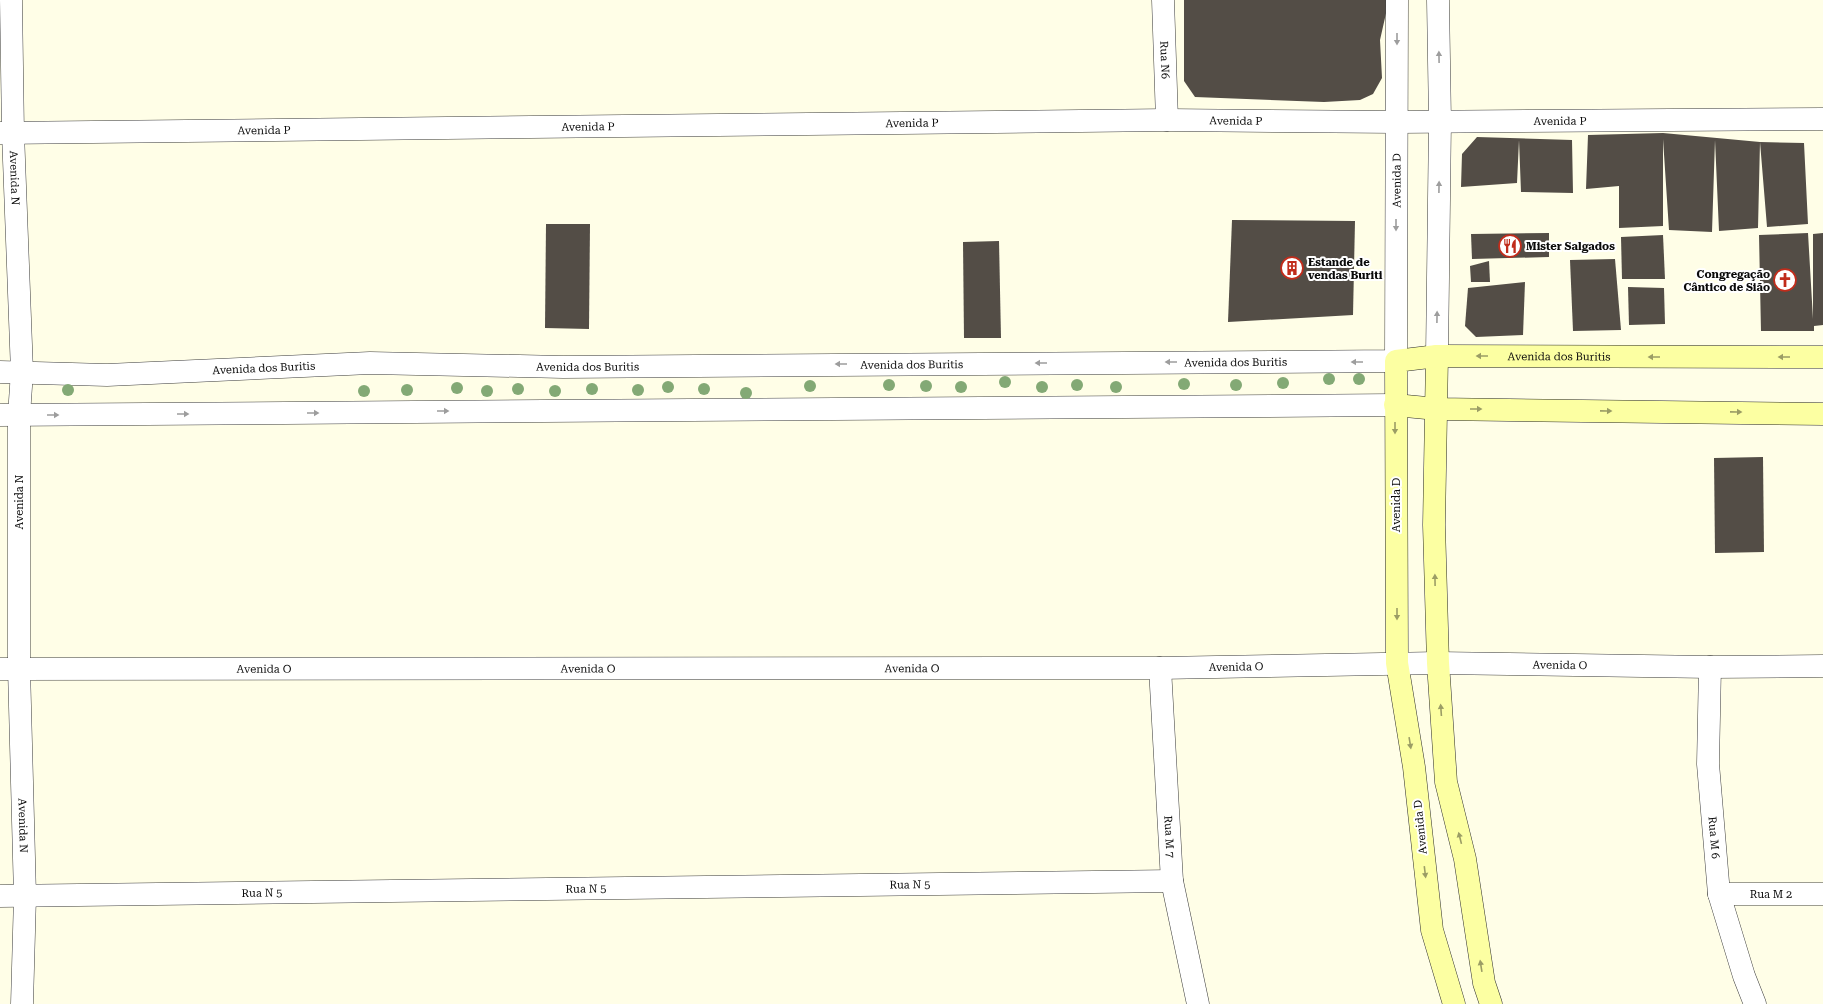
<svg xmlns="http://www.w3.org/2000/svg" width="1823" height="1004" viewBox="0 0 1823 1004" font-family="'Roboto Serif',serif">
<rect width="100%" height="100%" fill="#fffee7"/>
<g fill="#534d46">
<polygon points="1184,0 1389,0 1380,40 1382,78 1373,94 1360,100 1324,102 1195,97 1184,81"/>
<polygon points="1663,133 1760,142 1804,143 1808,224 1767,227 1760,142 1758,228 1719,231 1715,140 1712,232 1669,230 1663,139 1663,226 1619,228 1619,186 1586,189 1588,135"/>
<polygon points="1477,137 1572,140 1573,193 1521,192 1519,140 1517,183 1461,187 1462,154"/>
<polygon points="1232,220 1355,221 1353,315 1228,322"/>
<polygon points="546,224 590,224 589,329 545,328"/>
<polygon points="1549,233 1549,257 1472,259 1471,234"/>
<polygon points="1808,233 1813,319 1813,234 1823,233 1823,325 1814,326 1814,331 1761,331 1759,235"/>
<polygon points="1663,235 1665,279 1622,279 1621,237"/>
<polygon points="999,241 1001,338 964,338 963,242"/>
<polygon points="1615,259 1621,330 1573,331 1570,260"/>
<polygon points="1489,261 1490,282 1471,282 1470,266"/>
<polygon points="1525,282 1523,335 1476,337 1465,326 1468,288"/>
<polygon points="1628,287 1664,288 1665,324 1629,325"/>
<polygon points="1763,457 1764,552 1715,553 1714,458"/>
</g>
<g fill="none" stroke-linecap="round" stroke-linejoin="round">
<g stroke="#3d3d3d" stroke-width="23">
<g id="minor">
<path id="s1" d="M11 0 13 133 22 372 19 415V668L25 896 22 1004"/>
<path id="s2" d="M1163 0 1167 120"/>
<path id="s3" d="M0 133 1167 120 1397 122 1823 119"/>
<path id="s4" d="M1710 667 1708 764 1719 894 1744 976 1755 1004"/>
<path id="s5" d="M1160 668 1172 881 1198 1004"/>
<path id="s6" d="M0 669 1160 668 1438 663 1710 667 1823 666"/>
<path id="s7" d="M1719 894H1823"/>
<path id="s8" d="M0 896 1172 881"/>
</g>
</g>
<g stroke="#3d3d3d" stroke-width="23">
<g id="tertiary">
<polyline points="1437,356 1440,121 1438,0"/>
<path id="s9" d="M0 372 107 375 370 363 563 367 1396 361 1397 0"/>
<polyline points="0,415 1395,405"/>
</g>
</g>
<g stroke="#2c2c2c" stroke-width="23">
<g id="secondary">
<polyline points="1437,356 1434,525 1438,663 1446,782 1465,859 1484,983 1491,1004"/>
<polyline points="1395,405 1437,409 1823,414"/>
<path id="s10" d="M1454 1004 1432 930 1414 767 1397 663 1396 361 1437 356 1823 357"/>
</g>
</g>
<use href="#minor" stroke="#fff" stroke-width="22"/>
<use href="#tertiary" stroke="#fff" stroke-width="22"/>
<use href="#secondary" stroke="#fcffa2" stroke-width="22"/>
</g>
<g fill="#83a975">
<circle cx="1329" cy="379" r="6"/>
<circle cx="1359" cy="379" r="6"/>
<circle cx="1005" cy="382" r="6"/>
<circle cx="1283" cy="383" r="6"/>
<circle cx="1184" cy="384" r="6"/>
<circle cx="889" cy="385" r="6"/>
<circle cx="1077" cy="385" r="6"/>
<circle cx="1236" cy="385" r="6"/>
<circle cx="810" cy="386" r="6"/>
<circle cx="926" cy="386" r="6"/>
<circle cx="668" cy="387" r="6"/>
<circle cx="961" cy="387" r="6"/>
<circle cx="1042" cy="387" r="6"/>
<circle cx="1116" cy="387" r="6"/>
<circle cx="457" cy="388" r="6"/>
<circle cx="518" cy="389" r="6"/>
<circle cx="592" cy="389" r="6"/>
<circle cx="704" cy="389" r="6"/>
<circle cx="68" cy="390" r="6"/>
<circle cx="407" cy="390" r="6"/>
<circle cx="638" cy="390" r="6"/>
<circle cx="364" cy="391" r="6"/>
<circle cx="487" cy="391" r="6"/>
<circle cx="555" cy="391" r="6"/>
<circle cx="746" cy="393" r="6"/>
</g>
<defs><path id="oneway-solid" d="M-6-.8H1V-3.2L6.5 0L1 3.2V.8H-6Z"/></defs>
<g fill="#9d9d9d">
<use href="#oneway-solid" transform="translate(1397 39) rotate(90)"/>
<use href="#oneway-solid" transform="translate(1439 57) rotate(-91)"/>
<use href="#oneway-solid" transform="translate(1439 187) rotate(-89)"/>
<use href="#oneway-solid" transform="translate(1396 225) rotate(90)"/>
<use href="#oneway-solid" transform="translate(1437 317) rotate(-89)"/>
<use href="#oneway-solid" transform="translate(1171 362) rotate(180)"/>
<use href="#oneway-solid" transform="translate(1357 362) rotate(180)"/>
<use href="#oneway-solid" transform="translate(1041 363) rotate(180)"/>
<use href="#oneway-solid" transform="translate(841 364) rotate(180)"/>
<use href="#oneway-solid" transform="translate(443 411)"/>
<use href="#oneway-solid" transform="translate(313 413)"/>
<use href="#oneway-solid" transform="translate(183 414)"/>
<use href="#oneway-solid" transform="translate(53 415)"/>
</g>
<g fill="#9b9d65">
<use href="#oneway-solid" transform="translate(1482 356) rotate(-180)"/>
<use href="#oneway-solid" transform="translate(1654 357) rotate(-180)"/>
<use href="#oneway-solid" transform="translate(1784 357) rotate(-180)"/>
<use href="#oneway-solid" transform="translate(1476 409)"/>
<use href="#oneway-solid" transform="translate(1606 411) rotate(1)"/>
<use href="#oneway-solid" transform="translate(1736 412) rotate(1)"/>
<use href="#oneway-solid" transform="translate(1395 428) rotate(90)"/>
<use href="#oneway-solid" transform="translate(1435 580) rotate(-91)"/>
<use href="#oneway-solid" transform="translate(1397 614) rotate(90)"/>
<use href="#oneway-solid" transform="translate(1441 710) rotate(-94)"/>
<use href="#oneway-solid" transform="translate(1410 743) rotate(81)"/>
<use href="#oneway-solid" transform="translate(1460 838) rotate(-104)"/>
<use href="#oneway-solid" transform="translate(1425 872) rotate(83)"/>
<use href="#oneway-solid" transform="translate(1481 966) rotate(-99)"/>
</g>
<defs>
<g id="restaurant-ring" transform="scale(1.15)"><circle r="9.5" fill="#fff" stroke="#c12c1b" stroke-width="1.5"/><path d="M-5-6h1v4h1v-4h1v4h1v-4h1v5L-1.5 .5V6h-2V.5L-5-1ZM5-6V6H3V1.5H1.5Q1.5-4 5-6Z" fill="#c12c1b"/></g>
<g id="building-ring" transform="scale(1.15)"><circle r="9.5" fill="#fff" stroke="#c12c1b" stroke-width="1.5"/><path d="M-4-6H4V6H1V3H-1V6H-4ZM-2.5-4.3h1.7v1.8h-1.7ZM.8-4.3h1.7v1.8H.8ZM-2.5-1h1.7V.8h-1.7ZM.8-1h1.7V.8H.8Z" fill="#c12c1b"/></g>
<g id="church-ring" transform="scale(1.15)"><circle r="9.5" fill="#fff" stroke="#c12c1b" stroke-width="1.5"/><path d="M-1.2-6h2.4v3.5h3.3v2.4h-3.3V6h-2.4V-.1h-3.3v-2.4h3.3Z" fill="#c12c1b"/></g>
</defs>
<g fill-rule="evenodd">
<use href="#restaurant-ring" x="1510" y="246"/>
<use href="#building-ring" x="1292" y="268"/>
<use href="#church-ring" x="1785" y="280"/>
</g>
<g text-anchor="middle" stroke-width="4" stroke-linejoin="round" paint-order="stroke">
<g font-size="11" fill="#0a0a0a" stroke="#fff">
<text dy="4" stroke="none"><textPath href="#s2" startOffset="60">Rua N6</textPath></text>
<text dy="4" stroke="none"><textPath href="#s3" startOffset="1236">Avenida P</textPath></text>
<text dy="4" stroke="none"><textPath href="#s3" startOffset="1560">Avenida P</textPath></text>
<text dy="4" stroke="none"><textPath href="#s3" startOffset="912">Avenida P</textPath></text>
<text dy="4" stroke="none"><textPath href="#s3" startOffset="588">Avenida P</textPath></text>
<text dy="4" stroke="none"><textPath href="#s3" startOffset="264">Avenida P</textPath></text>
<text dy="4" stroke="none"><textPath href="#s1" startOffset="178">Avenida N</textPath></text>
<text dy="4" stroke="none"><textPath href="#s9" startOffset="1577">Avenida D</textPath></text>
<text dy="4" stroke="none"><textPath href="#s10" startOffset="812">Avenida dos Buritis</textPath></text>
<text dy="4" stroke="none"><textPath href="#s9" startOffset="1236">Avenida dos Buritis</textPath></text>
<text dy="4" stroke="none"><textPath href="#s9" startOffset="912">Avenida dos Buritis</textPath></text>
<text dy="4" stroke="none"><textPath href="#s9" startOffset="588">Avenida dos Buritis</textPath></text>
<text dy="4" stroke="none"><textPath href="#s9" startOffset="264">Avenida dos Buritis</textPath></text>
<text transform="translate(19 502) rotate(-90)" y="4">Avenida N</text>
<text transform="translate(1396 505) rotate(-90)" y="4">Avenida D</text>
<text dy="4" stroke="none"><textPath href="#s6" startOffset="1560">Avenida O</textPath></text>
<text dy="4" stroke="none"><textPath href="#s6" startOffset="1236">Avenida O</textPath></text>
<text dy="4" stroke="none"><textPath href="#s6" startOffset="264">Avenida O</textPath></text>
<text dy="4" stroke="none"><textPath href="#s6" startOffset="588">Avenida O</textPath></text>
<text dy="4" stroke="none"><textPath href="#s6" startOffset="912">Avenida O</textPath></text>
<text dy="4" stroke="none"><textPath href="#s1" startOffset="826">Avenida N</textPath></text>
<text transform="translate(1420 827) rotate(-96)" y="4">Avenida D</text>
<text dy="4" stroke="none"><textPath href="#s5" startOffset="169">Rua M 7</textPath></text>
<text dy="4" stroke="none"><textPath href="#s4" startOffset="171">Rua M 6</textPath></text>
<text dy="4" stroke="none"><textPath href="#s8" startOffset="910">Rua N 5</textPath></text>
<text dy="4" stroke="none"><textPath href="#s8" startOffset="586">Rua N 5</textPath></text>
<text dy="4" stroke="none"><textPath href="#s8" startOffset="262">Rua N 5</textPath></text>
<text dy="4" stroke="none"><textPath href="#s7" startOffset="52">Rua M 2</textPath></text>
</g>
<g font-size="11" font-weight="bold" fill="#0a0a0a" stroke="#fff" text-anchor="start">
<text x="1526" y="250">Mister Salgados</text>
<text x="1308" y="266">Estande de<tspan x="1308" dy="13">vendas Buriti</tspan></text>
<text x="1770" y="278" text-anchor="end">Congregação<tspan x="1770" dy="13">Cântico de Sião</tspan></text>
</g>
</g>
</svg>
